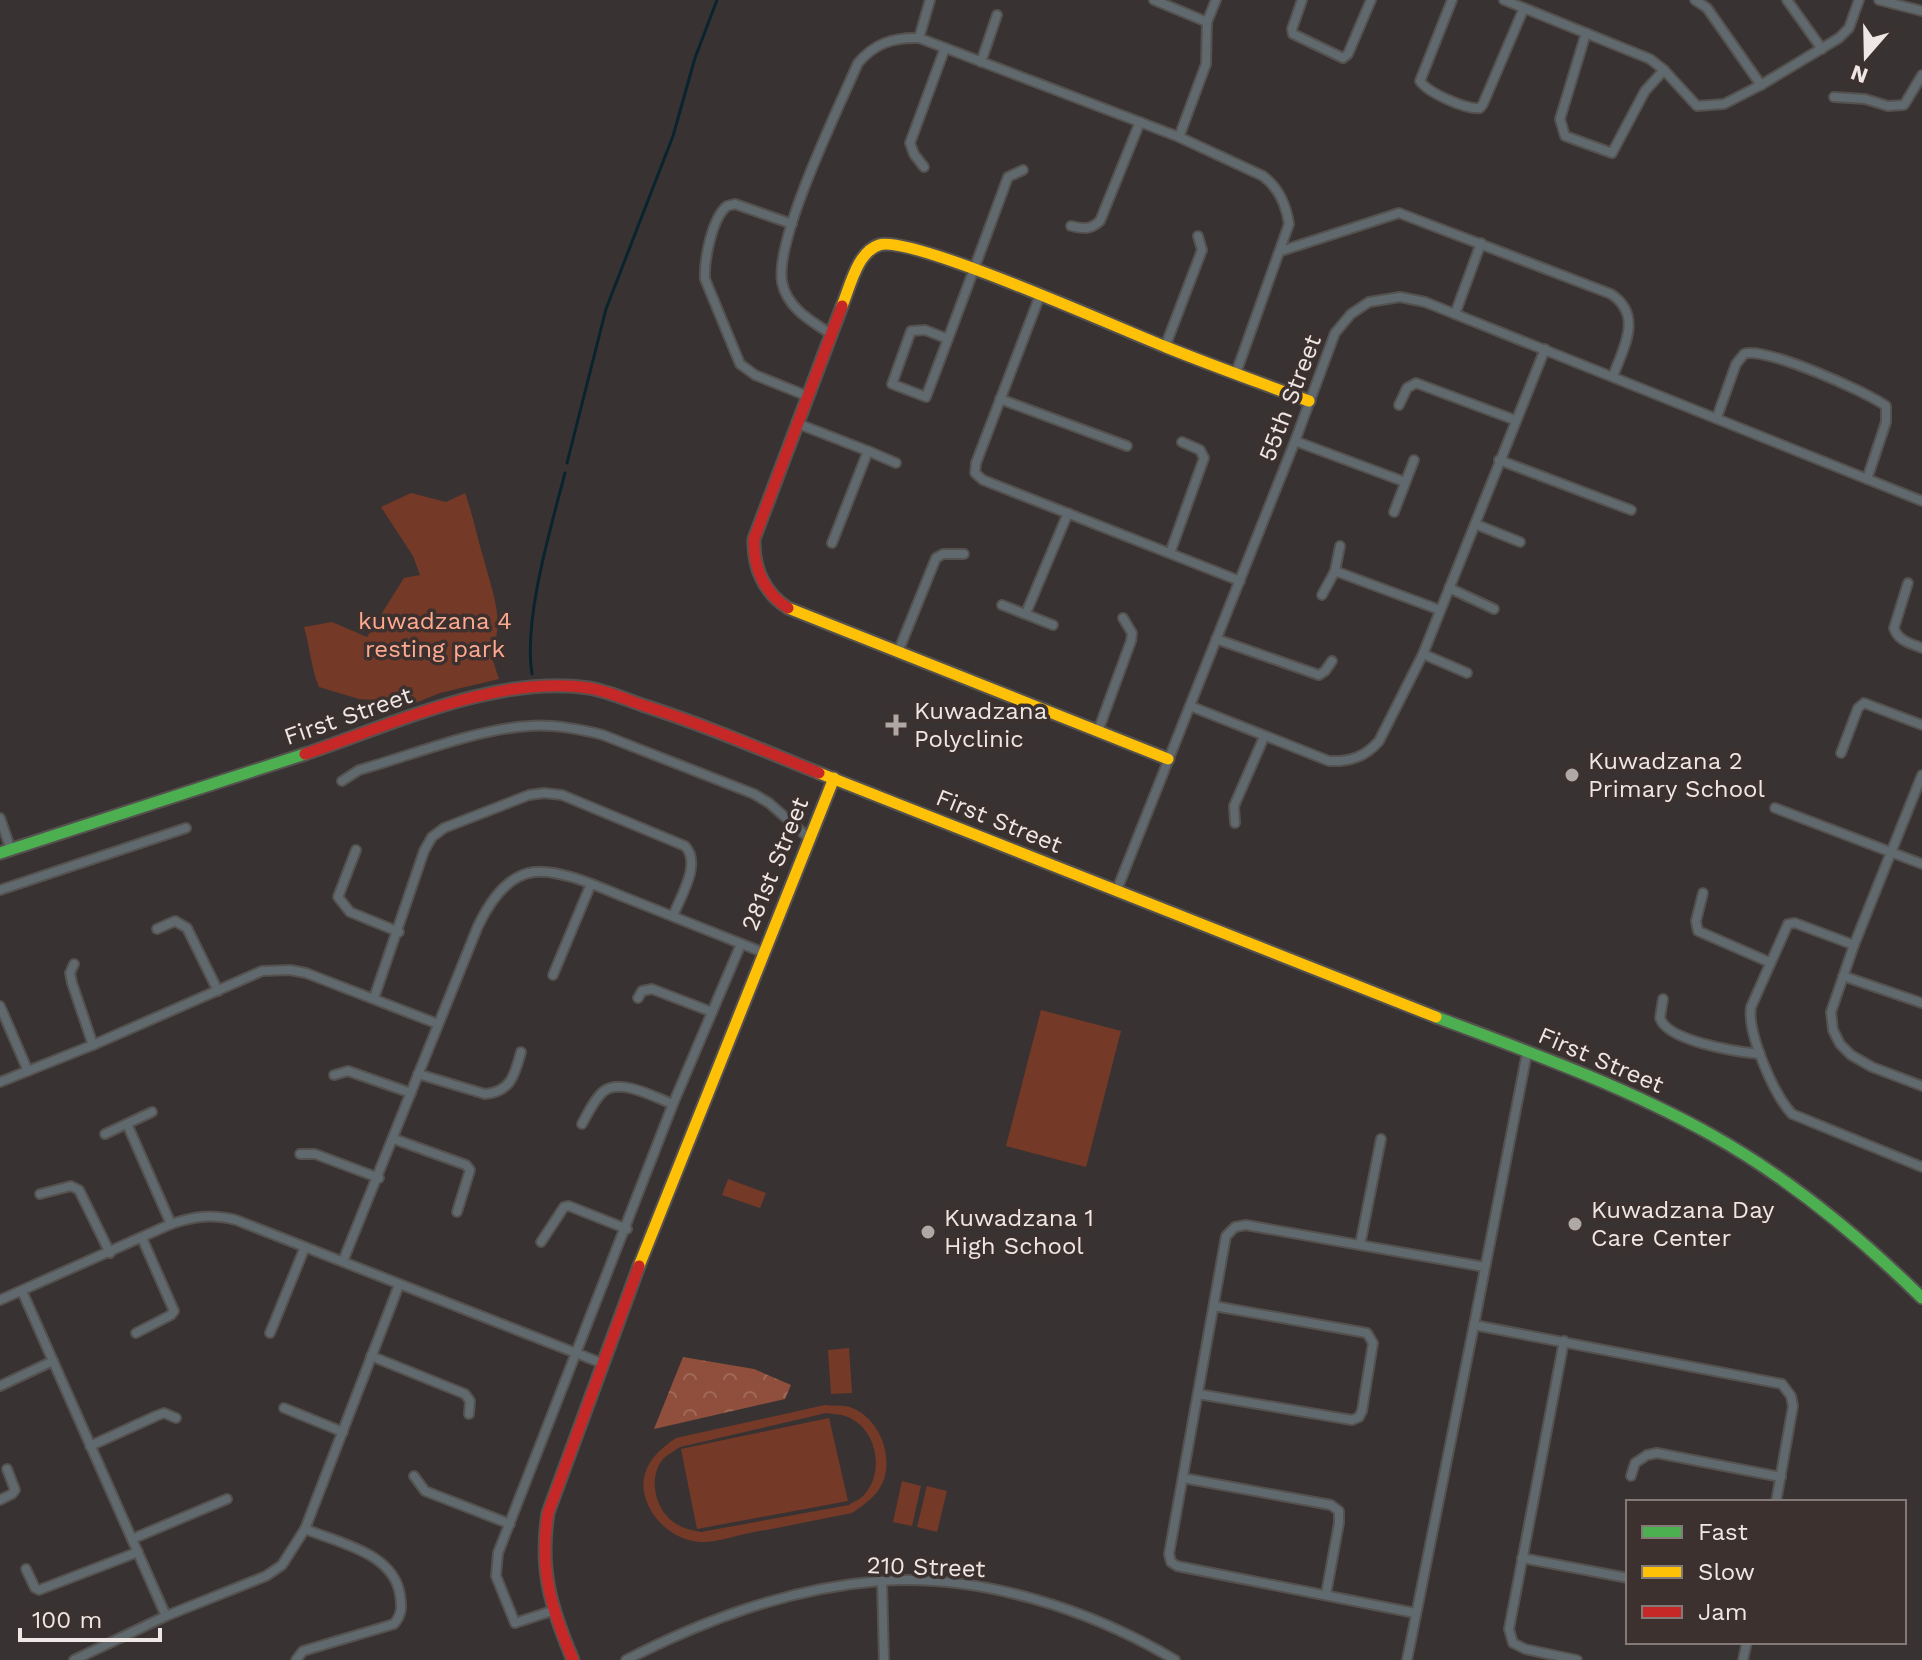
<svg xmlns="http://www.w3.org/2000/svg" width="1922" height="1660" viewBox="0 0 1922 1660" font-family="'Work Sans',sans-serif">
<defs>
<pattern id="forest-crowns" width="20" height="18" patternUnits="userSpaceOnUse" patternTransform="scale(2)"><rect width="20" height="18" fill="#904f3c"/><path d="M2 6a3 3 0 1 1 6 0M12 15a3 3 0 1 1 6 0" fill="none" stroke="#a06858"/></pattern>
</defs>
<rect width="100%" height="100%" fill="#383332"/>
<polygon fill="url(#forest-crowns)" points="683,1357 754,1369 791,1385 785,1399 654,1429"/>
<g fill="#753928" fill-rule="evenodd">
<path d="M411 493 446 502 465 493C473 515 477 537 484 560 491 588 507 625 490 652L499 679 440 693 415 703 359 699 319 687C311 668 310 647 304 627L332 622 367 637 404 578 420 575 413 556 381 507Z"/>
<polygon points="1041,1010 1121,1031 1086,1167 1006,1146"/>
<polygon points="728,1179 766,1193 760,1208 722,1195"/>
<polygon points="849,1348 852,1393 831,1394 828,1350"/>
<path d="M825 1405C832 1406 843 1405 850 1407 878 1417 894 1454 883 1482 877 1496 864 1505 852 1513 817 1520 783 1527 749 1533 735 1536 720 1541 706 1542 678 1544 649 1520 644 1492 640 1467 658 1450 676 1438ZM826 1413C832 1414 839 1414 845 1416 876 1426 886 1471 864 1495 861 1499 853 1502 849 1505L701 1532C690 1530 681 1528 672 1521 654 1507 648 1475 664 1458 669 1454 675 1450 680 1447Z"/>
<polygon points="829,1418 848,1501 697,1529 681,1449"/>
<polygon points="902,1481 921,1486 912,1526 893,1522"/>
<polygon points="927,1486 947,1491 937,1532 917,1527"/>
</g>
<g fill="none" stroke-linecap="round" stroke-linejoin="round">
<g stroke="#0a242f" stroke-width="3">
<polyline points="567,463 606,309 673,136 695,58 717,0"/>
<path d="M532 674C523 620 551 527 565 473"/>
</g>
<g stroke="#54514f" stroke-width="12">
<g id="street">
<polyline points="1154,0 1207,22"/>
<polyline points="1302,0 1292,29 1293,34 1343,58 1348,54 1371,0"/>
<path d="M1452 0 1420 81C1428 93 1467 110 1480 108L1483 104 1524 8"/>
<polyline points="1504,0 1650,59 1664,70 1697,106 1724,104 1761,85 1839,38 1849,28 1859,0"/>
<polyline points="1695,0 1707,8 1761,85"/>
<polyline points="1787,0 1822,49"/>
<polyline points="1879,0 1922,11"/>
<polyline points="1586,33 1560,119 1565,136 1612,153 1645,91 1664,70"/>
<polyline points="919,38 930,0"/>
<polyline points="981,62 997,15"/>
<polyline points="1834,97 1865,99 1888,106 1904,105 1922,75"/>
<polyline points="1179,137 1206,64 1207,22 1216,0"/>
<polyline points="924,167 914,154 910,143 945,48"/>
<path d="M792 224 735 204 727 206C712 218 704 260 705 279L740 364 755 375 807 396"/>
<path d="M1071 226C1084 229 1090 230 1100 221L1140 122"/>
<path d="M1281 251 1399 213 1611 294C1643 315 1624 347 1613 376"/>
<polyline points="1039,298 976,463 975,473 983,480 1240,581"/>
<polyline points="1455,314 1481,243"/>
<path d="M831 334C811 321 787 308 782 282 775 238 838 109 858 63 874 44 893 37 919 38L1179 137 1263 176C1279 188 1286 204 1289 224L1236 373"/>
<path d="M948 339 925 330 911 331 892 384 926 397C954 324 981 250 1008 177L1023 170"/>
<polyline points="1165,347 1202,250 1198,236"/>
<polyline points="1000,399 1127,446"/>
<polyline points="1399,405 1407,388 1416,383 1515,420"/>
<path d="M1717 417 1736 364 1744 354C1764 346 1865 391 1886 406V422L1867 479"/>
<polyline points="796,423 868,451 832,543"/>
<polyline points="1295,441 1405,482"/>
<polyline points="868,451 896,463"/>
<polyline points="1499,460 1631,510"/>
<polyline points="1394,512 1414,460"/>
<polyline points="1475,524 1520,542"/>
<polyline points="1170,553 1204,458 1200,450 1182,442"/>
<polyline points="1335,571 1440,610"/>
<path d="M1908 583 1894 628C1898 641 1910 643 1922 648"/>
<polyline points="1449,588 1494,609"/>
<polyline points="1322,595 1335,571 1340,546"/>
<polyline points="1002,605 1053,625"/>
<polyline points="1026,613 1068,513"/>
<polyline points="1216,639 1319,675 1325,671 1332,661"/>
<polyline points="898,652 936,558 943,554 964,554"/>
<polyline points="1423,654 1467,673"/>
<path d="M1190 706 1329 761C1350 762 1365 757 1379 741L1423 654 1545 349"/>
<polyline points="1098,731 1131,641 1132,633 1123,618"/>
<polyline points="1841,753 1858,708 1864,703 1922,725"/>
<polyline points="1922,775 1854,945 1831,1012 1833,1030 1840,1044 1851,1055 1872,1067 1922,1086"/>
<path d="M342 781 359 770C409 756 477 729 529 726 553 724 579 729 603 735L754 794 769 803 810 839"/>
<polyline points="1775,808 1922,864"/>
<polyline points="0,818 11,850"/>
<polyline points="1235,823 1234,806 1264,737"/>
<polyline points="356,850 338,897 350,912 399,932"/>
<polyline points="0,890 186,828"/>
<polyline points="1116,892 1295,441 1335,333 1351,314 1369,302 1400,297 1425,302 1922,501"/>
<polyline points="1703,893 1696,921 1698,931 1769,962"/>
<polyline points="157,929 175,921 187,928 218,991"/>
<path d="M1854 945 1795 923 1788 924 1751 1007C1747 1033 1774 1095 1792 1114L1922 1167"/>
<polyline points="74,964 70,973 72,983 93,1045"/>
<polyline points="553,975 591,884"/>
<polyline points="1843,976 1922,1003"/>
<path d="M374 998 424 851 432 837 444 828 529 795 544 793 562 795 685 846C702 864 680 897 673 916"/>
<polyline points="638,998 642,991 652,989 712,1012"/>
<path d="M1663 999 1660 1018C1667 1041 1737 1052 1760 1054"/>
<polyline points="0,1006 28,1071"/>
<polyline points="1527,1053 1474,1325 1782,1384 1791,1396 1793,1406 1776,1502"/>
<path d="M418 1074 485 1094C511 1092 515 1074 521 1052"/>
<polyline points="334,1075 348,1071 411,1093"/>
<polyline points="0,1082 93,1045 262,971 290,970 306,973 438,1024"/>
<polyline points="127,1124 171,1224"/>
<path d="M582 1124C588 1113 595 1098 604 1091 621 1078 656 1098 673 1104"/>
<polyline points="105,1134 152,1112"/>
<polyline points="394,1139 466,1165 470,1170 457,1212"/>
<polyline points="300,1154 315,1154 379,1178"/>
<polyline points="40,1194 71,1186 79,1190 110,1253"/>
<polyline points="541,1242 564,1207 569,1206 627,1229"/>
<polyline points="1360,1245 1381,1139"/>
<path d="M343 1261 478 926C489 903 507 875 534 872 561 869 599 887 624 897 670 915 716 934 762 952"/>
<polyline points="22,1291 166,1616"/>
<path d="M0 1300 171 1224C195 1216 212 1214 236 1220L604 1364"/>
<polyline points="136,1333 171,1315 174,1311 142,1238"/>
<polyline points="270,1333 305,1247"/>
<polyline points="1564,1341 1509,1629 1513,1643 1525,1649 1577,1660"/>
<polyline points="371,1356 465,1394 470,1401 469,1414"/>
<polyline points="0,1386 53,1361"/>
<polyline points="1198,1394 1352,1420 1359,1417 1362,1411 1373,1343 1367,1333 1214,1306"/>
<polyline points="284,1408 343,1432"/>
<polyline points="90,1446 156,1416 164,1413 176,1418"/>
<polyline points="414,1476 425,1491 510,1524"/>
<polyline points="1631,1476 1635,1463 1647,1455 1657,1453 1781,1477"/>
<polyline points="1183,1478 1331,1505 1339,1511 1339,1523 1326,1594"/>
<polyline points="0,1500 12,1494 15,1490 7,1469"/>
<polyline points="132,1539 227,1499"/>
<polyline points="1522,1558 1628,1578"/>
<polyline points="26,1569 35,1588 39,1590 138,1552"/>
<polyline points="882,1581 884,1660"/>
<polyline points="552,1611 515,1623 496,1576 498,1553 673,1104 741,944"/>
<polyline points="1415,1613 1177,1566 1171,1562 1169,1554 1226,1236 1235,1227 1246,1225 1485,1267"/>
<polyline points="74,1660 166,1616 266,1576 282,1565 305,1529 399,1285"/>
<path d="M296 1660 303 1651 394 1624C402 1614 402 1607 400 1595 394 1553 339 1543 305 1529"/>
<path d="M626 1660C706 1619 790 1588 880 1581 980 1574 1090 1609 1175 1660"/>
<polyline points="1407,1660 1474,1325"/>
<polyline points="1743,1660 1747,1642"/>
</g>
</g>
<g stroke="#54514f" stroke-width="15">
<g id="fast">
<polyline points="0,853 305,754"/>
<path d="M1436 1017C1529 1052 1624 1086 1710 1134 1789 1178 1858 1235 1922 1298"/>
</g>
</g>
<g stroke="#54514f" stroke-width="15">
<g id="slow">
<path d="M842 306C850 287 857 252 879 245 910 234 1122 330 1166 347 1213 366 1261 383 1309 401"/>
<polyline points="788,608 1168,759"/>
<polyline points="819,773 1436,1017"/>
<polyline points="639,1266 834,778"/>
</g>
</g>
<g stroke="#54514f" stroke-width="15">
<g id="jam">
<path d="M788 608C764 593 753 567 754 539L842 306"/>
<path d="M305 754C391 725 498 674 589 688 607 691 625 699 642 705 702 724 760 749 819 773"/>
<path d="M573 1660C551 1608 539 1570 548 1513L639 1266"/>
</g>
</g>
<use href="#street" stroke="#60696d" stroke-width="8"/>
<use href="#fast" stroke="#4caf50" stroke-width="11"/>
<use href="#slow" stroke="#ffc107" stroke-width="11"/>
<use href="#jam" stroke="#c62828" stroke-width="11"/>
</g>
<g fill="#aea8a6" stroke="#3c312e" stroke-width="3">
<path d="M892 713h8v8h8v8h-8v8h-8v-8h-8v-8h8z"/>
<circle cx="1572" cy="775" r="8"/>
<circle cx="1575" cy="1224" r="8"/>
<circle cx="928" cy="1232" r="8"/>
</g>
<g text-anchor="middle" stroke-width="7" stroke-linejoin="round" paint-order="stroke">
<g font-size="24" fill="#eee7e5" stroke="#3c312e">
<text transform="translate(1290 398) rotate(-69)" y="8">55th Street</text>
<text transform="translate(348 716) rotate(-19)" y="8">First Street</text>
<text transform="translate(999 821) rotate(22)" y="8">First Street</text>
<text transform="translate(775 864) rotate(-68)" y="8">281st Street</text>
<text transform="translate(1601 1060) rotate(23)" y="8">First Street</text>
<text transform="translate(926 1567) rotate(2)" y="8">210 Street</text>
</g>
<g font-size="24" fill="#ffa990" stroke="#3c312e">
<text x="435" y="629">kuwadzana 4<tspan x="435" dy="28">resting park</tspan></text>
</g>
<g font-size="24" fill="#eee7e5" stroke="#3c312e" text-anchor="start">
<text x="914" y="719">Kuwadzana<tspan x="914" dy="28">Polyclinic</tspan></text>
<text x="1588" y="769">Kuwadzana 2<tspan x="1588" dy="28">Primary School</tspan></text>
<text x="1591" y="1218">Kuwadzana Day<tspan x="1591" dy="28">Care Center</tspan></text>
<text x="944" y="1226">Kuwadzana 1<tspan x="944" dy="28">High School</tspan></text>
</g>
</g>
<rect x="1626" y="1500" width="280" height="144" fill="#3c312e" stroke="#837a77" stroke-width="2"/>
<rect x="1642" y="1526" width="40" height="12" fill="#4caf50" stroke="#837a77" stroke-width="2"/>
<text x="1698" y="1540" font-size="24" fill="#eee7e5">Fast</text>
<rect x="1642" y="1566" width="40" height="12" fill="#ffc107" stroke="#837a77" stroke-width="2"/>
<text x="1698" y="1580" font-size="24" fill="#eee7e5">Slow</text>
<rect x="1642" y="1606" width="40" height="12" fill="#c62828" stroke="#837a77" stroke-width="2"/>
<text x="1698" y="1620" font-size="24" fill="#eee7e5">Jam</text>
<g transform="translate(1866 56) rotate(200)" stroke="#3c312e" stroke-width="6" paint-order="stroke">
<path d="M0-6L14 30L0 20L-14 30Z" fill="#eee7e5"/>
<text y="-12" font-size="22" font-weight="bold" text-anchor="middle" fill="#eee7e5">N</text>
</g>
<path d="M20 1628v12h140v-12" fill="none" stroke="#eee7e5" stroke-width="4"/>
<text x="32" y="1628" font-size="24" fill="#eee7e5" stroke="#3c312e" stroke-width="6" paint-order="stroke">100 m</text>
</svg>
